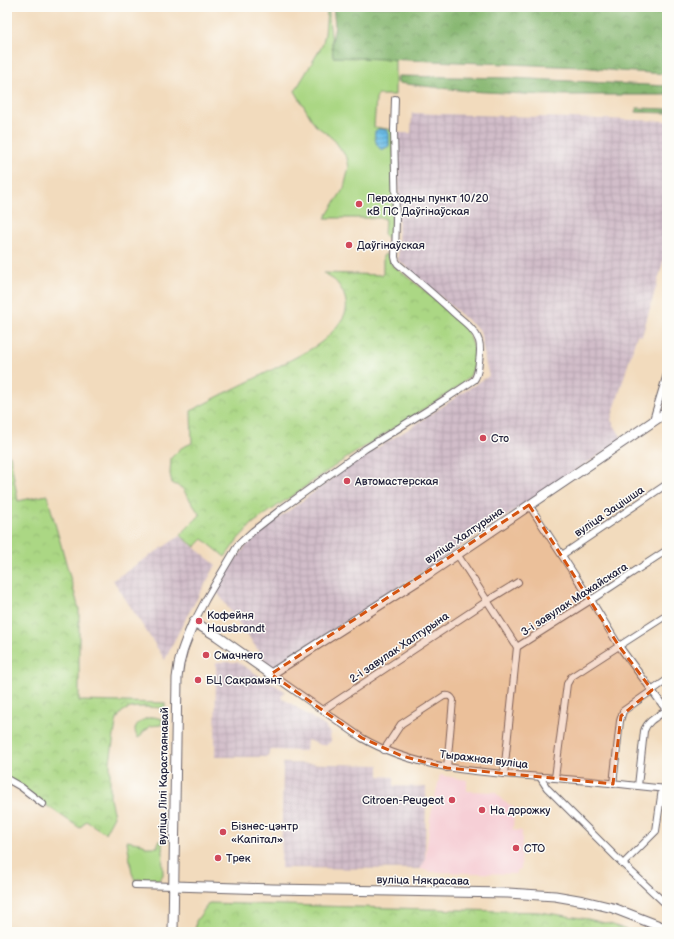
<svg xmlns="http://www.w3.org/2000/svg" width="674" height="939" viewBox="0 0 674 939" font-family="'Balsamiq Sans',sans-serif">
<defs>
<pattern id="industrial-grid" width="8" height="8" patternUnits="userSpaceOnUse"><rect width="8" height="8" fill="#d1bdc9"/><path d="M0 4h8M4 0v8" fill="none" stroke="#b3a2ae"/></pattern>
<pattern id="forest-crowns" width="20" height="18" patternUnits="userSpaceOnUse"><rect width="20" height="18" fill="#88b872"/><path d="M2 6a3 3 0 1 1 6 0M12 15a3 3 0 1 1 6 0" fill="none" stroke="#6f955f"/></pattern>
<pattern id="park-crowns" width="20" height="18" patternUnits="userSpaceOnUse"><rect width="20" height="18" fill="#abd784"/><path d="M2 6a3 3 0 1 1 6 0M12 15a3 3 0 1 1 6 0" fill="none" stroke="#93b873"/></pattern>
<pattern id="water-rules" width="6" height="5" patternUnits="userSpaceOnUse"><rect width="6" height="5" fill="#6cbee8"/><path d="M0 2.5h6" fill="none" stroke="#589abd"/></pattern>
</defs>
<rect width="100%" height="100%" fill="#fdfcf7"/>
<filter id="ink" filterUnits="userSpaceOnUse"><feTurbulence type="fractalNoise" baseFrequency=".025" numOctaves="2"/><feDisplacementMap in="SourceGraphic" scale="8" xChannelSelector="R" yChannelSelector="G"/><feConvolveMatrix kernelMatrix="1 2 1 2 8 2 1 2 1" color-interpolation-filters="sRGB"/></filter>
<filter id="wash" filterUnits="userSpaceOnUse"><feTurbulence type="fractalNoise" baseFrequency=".012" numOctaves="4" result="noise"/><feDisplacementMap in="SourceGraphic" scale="16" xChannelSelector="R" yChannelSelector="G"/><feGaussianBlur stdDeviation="0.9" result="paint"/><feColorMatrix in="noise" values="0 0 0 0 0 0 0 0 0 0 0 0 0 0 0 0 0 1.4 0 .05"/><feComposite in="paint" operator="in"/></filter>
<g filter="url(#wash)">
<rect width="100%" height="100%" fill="#f2dbbd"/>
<polygon fill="#f6cfd6" points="440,775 467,780 467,791 495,792 503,801 514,807 513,830 522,831 521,869 516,870 516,874 431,872 420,869 425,861 430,819"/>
<g fill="url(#industrial-grid)">
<polygon points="412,113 667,121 667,249 642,336 637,335 611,420 622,438 607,450 272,670 215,589 227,570 252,538 357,460 415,425 471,387 489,376 486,365 480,331 398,260 399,189 398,133 411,133"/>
<polygon points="180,536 216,565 186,618 172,645 165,660 113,580"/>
<polygon points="216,662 237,662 285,691 281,697 326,727 330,734 331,741 329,743 326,745 321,745 307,740 306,751 269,750 269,757 215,757"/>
<polygon points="283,763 379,765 379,776 394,777 394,786 426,787 425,861 420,869 281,868"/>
</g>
<g fill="#abd784" stroke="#667c60">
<polygon points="329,7 329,20 332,42 333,57 395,59 395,95 378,95 376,99 374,127 394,130 392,236 391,238 389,239 386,238 384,235 385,218 325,218 344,188 349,167 347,158 335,141 326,133 315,125 295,91 322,46 325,34 327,11"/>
<path d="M154 717 162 719V722L161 725 149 726V728L143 732 141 736 138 738C129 725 143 718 154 717Z"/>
<polygon points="127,841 144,844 145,847 158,847 158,841 162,841 163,875 159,880 156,883 156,879 136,879 136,883 132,873"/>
</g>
<g fill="url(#forest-crowns)" stroke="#556d56">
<polygon points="333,7 667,7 667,74 619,71 582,67 333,57 332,42 335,25"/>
<polygon points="398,76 511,78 667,86 667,95 544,95 467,91 398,83"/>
<polygon points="637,108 667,109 667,113 636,112"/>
</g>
<g fill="url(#park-crowns)" stroke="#667c60">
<path d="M385 254H387L392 265 423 289 445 309 465 328 470 337 473 345 475 357 474 366 470 376 455 389 342 461 253 523 238 539 225 557 203 539 195 547 180 535 200 515 182 488 172 483 170 474 171 458 181 448 192 443 191 411C226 391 263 376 298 356 307 351 318 346 326 338 332 333 344 319 346 311 348 300 342 287 334 280 331 278 327 276 324 273L383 275V256Z"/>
<path d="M10 455 18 501 47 495 79 609V701L165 703V708C153 708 131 704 122 712 119 715 117 719 116 723L110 762V799L114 816 105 833 86 821 80 828 7 779V456Z"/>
<polygon points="209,903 539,912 588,919 613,925 632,932 195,932 196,921"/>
</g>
<path fill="url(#water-rules)" stroke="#477092" d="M379 129 386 130 388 131 389 134V146L382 150C376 147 374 137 375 131Z"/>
</g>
<g filter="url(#ink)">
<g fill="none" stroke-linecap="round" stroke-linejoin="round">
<g stroke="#6b6368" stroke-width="8">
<g id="street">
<polyline points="653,420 667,374"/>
<polyline points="529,505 591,600 619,646 667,711"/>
<polyline points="457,554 517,647"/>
<polyline points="562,555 667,484"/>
<path d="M194 622 206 599 238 545 253 531 280 510 365 449 447 398 474 380C478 375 478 369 479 362 480 355 481 348 479 341 475 329 463 321 454 313 436 296 417 280 398 264L396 261 395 257 396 219 394 130 395 99"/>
<polyline points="517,647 591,600 667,550"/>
<path d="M271 674 362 738C418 771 491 773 555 778 592 781 630 785 667 789"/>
<polyline points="323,710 487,601 518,582"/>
<path d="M384 750 401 724 444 696C449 695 451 696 453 700L447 768"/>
<polyline points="504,774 517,647"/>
<polyline points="540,777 547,788 623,864 667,905"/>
<polyline points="555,778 567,684 571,677 667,615"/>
<polyline points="7,779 21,787 43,804"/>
<polyline points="613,784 620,721 623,711 667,680"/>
<path d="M638 786 644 731C647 721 658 716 667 710"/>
<polyline points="623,864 656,831 662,789"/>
<polyline points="135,885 174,886"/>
</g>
</g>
<g stroke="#6b6368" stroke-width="11">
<g id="secondary">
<polyline points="174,886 273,889 508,893 555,896 584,901 613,908 667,929"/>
<path d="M173 932 177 678C179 656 185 643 194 622L217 636 271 674 428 574 667 412"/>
</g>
</g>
<use href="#street" stroke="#fff" stroke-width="6"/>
<use href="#secondary" stroke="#fff" stroke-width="9"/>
</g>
</g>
<path fill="#d45411" fill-opacity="0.2" stroke="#d45411" stroke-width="3" stroke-dasharray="8 5" stroke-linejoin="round" d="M529 505 619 646 652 690 621 716 613 784 447 768 402 756 362 738 271 674Z"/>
<g fill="#d1495b" stroke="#fdfcf7" stroke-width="1.5">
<circle cx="359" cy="204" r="4"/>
<circle cx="349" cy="245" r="4"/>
<circle cx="483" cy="438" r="4"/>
<circle cx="347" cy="481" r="4"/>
<circle cx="199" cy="621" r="4"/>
<circle cx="206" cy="655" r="4"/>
<circle cx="198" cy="680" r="4"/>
<circle cx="452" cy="800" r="4"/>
<circle cx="482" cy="810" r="4"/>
<circle cx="223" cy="832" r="4"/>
<circle cx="516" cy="848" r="4"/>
<circle cx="218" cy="858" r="4"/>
</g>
<g text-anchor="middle" stroke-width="3" stroke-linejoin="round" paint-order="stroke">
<g font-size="11" fill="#22223b" stroke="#fdfcf7" text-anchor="start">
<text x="367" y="202">Пераходны пункт 10/20<tspan x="367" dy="13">кВ ПС Даўгінаўская</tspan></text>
<text x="357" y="249">Даўгінаўская</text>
<text x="491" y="442">Сто</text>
<text x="355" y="485">Автомастерская</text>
<text x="207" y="619">Кофейня<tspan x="207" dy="13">Hausbrandt</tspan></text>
<text x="214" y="659">Смачнего</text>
<text x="206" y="684">БЦ Сакрамэнт</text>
<text x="444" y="804" text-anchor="end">Citroen-Peugeot</text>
<text x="490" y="814">На дорожку</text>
<text x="231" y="830">Бізнес-цэнтр<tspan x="231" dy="13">«Капітал»</tspan></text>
<text x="524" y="852">СТО</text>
<text x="226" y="862">Трек</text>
</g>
<g font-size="11" fill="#22223b" stroke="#fdfcf7">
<text transform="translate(609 511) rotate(-34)" y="4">вуліца Зацішша</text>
<text transform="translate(464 535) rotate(-34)" y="4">вуліца Халтурына</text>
<text transform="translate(574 599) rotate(-33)" y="4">3-і завулак Мажайскага</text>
<text transform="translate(399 647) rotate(-34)" y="4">2-і завулак Халтурына</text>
<text transform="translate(484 759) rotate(7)" y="4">Тыражная вуліца</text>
<text transform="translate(163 776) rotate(-89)" y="4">вуліца Лілі Карастаянавай</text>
<text transform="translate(423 880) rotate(1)" y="4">вуліца Някрасава</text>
</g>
</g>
<rect width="674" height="939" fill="none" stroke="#fdfcf7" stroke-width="24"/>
</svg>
